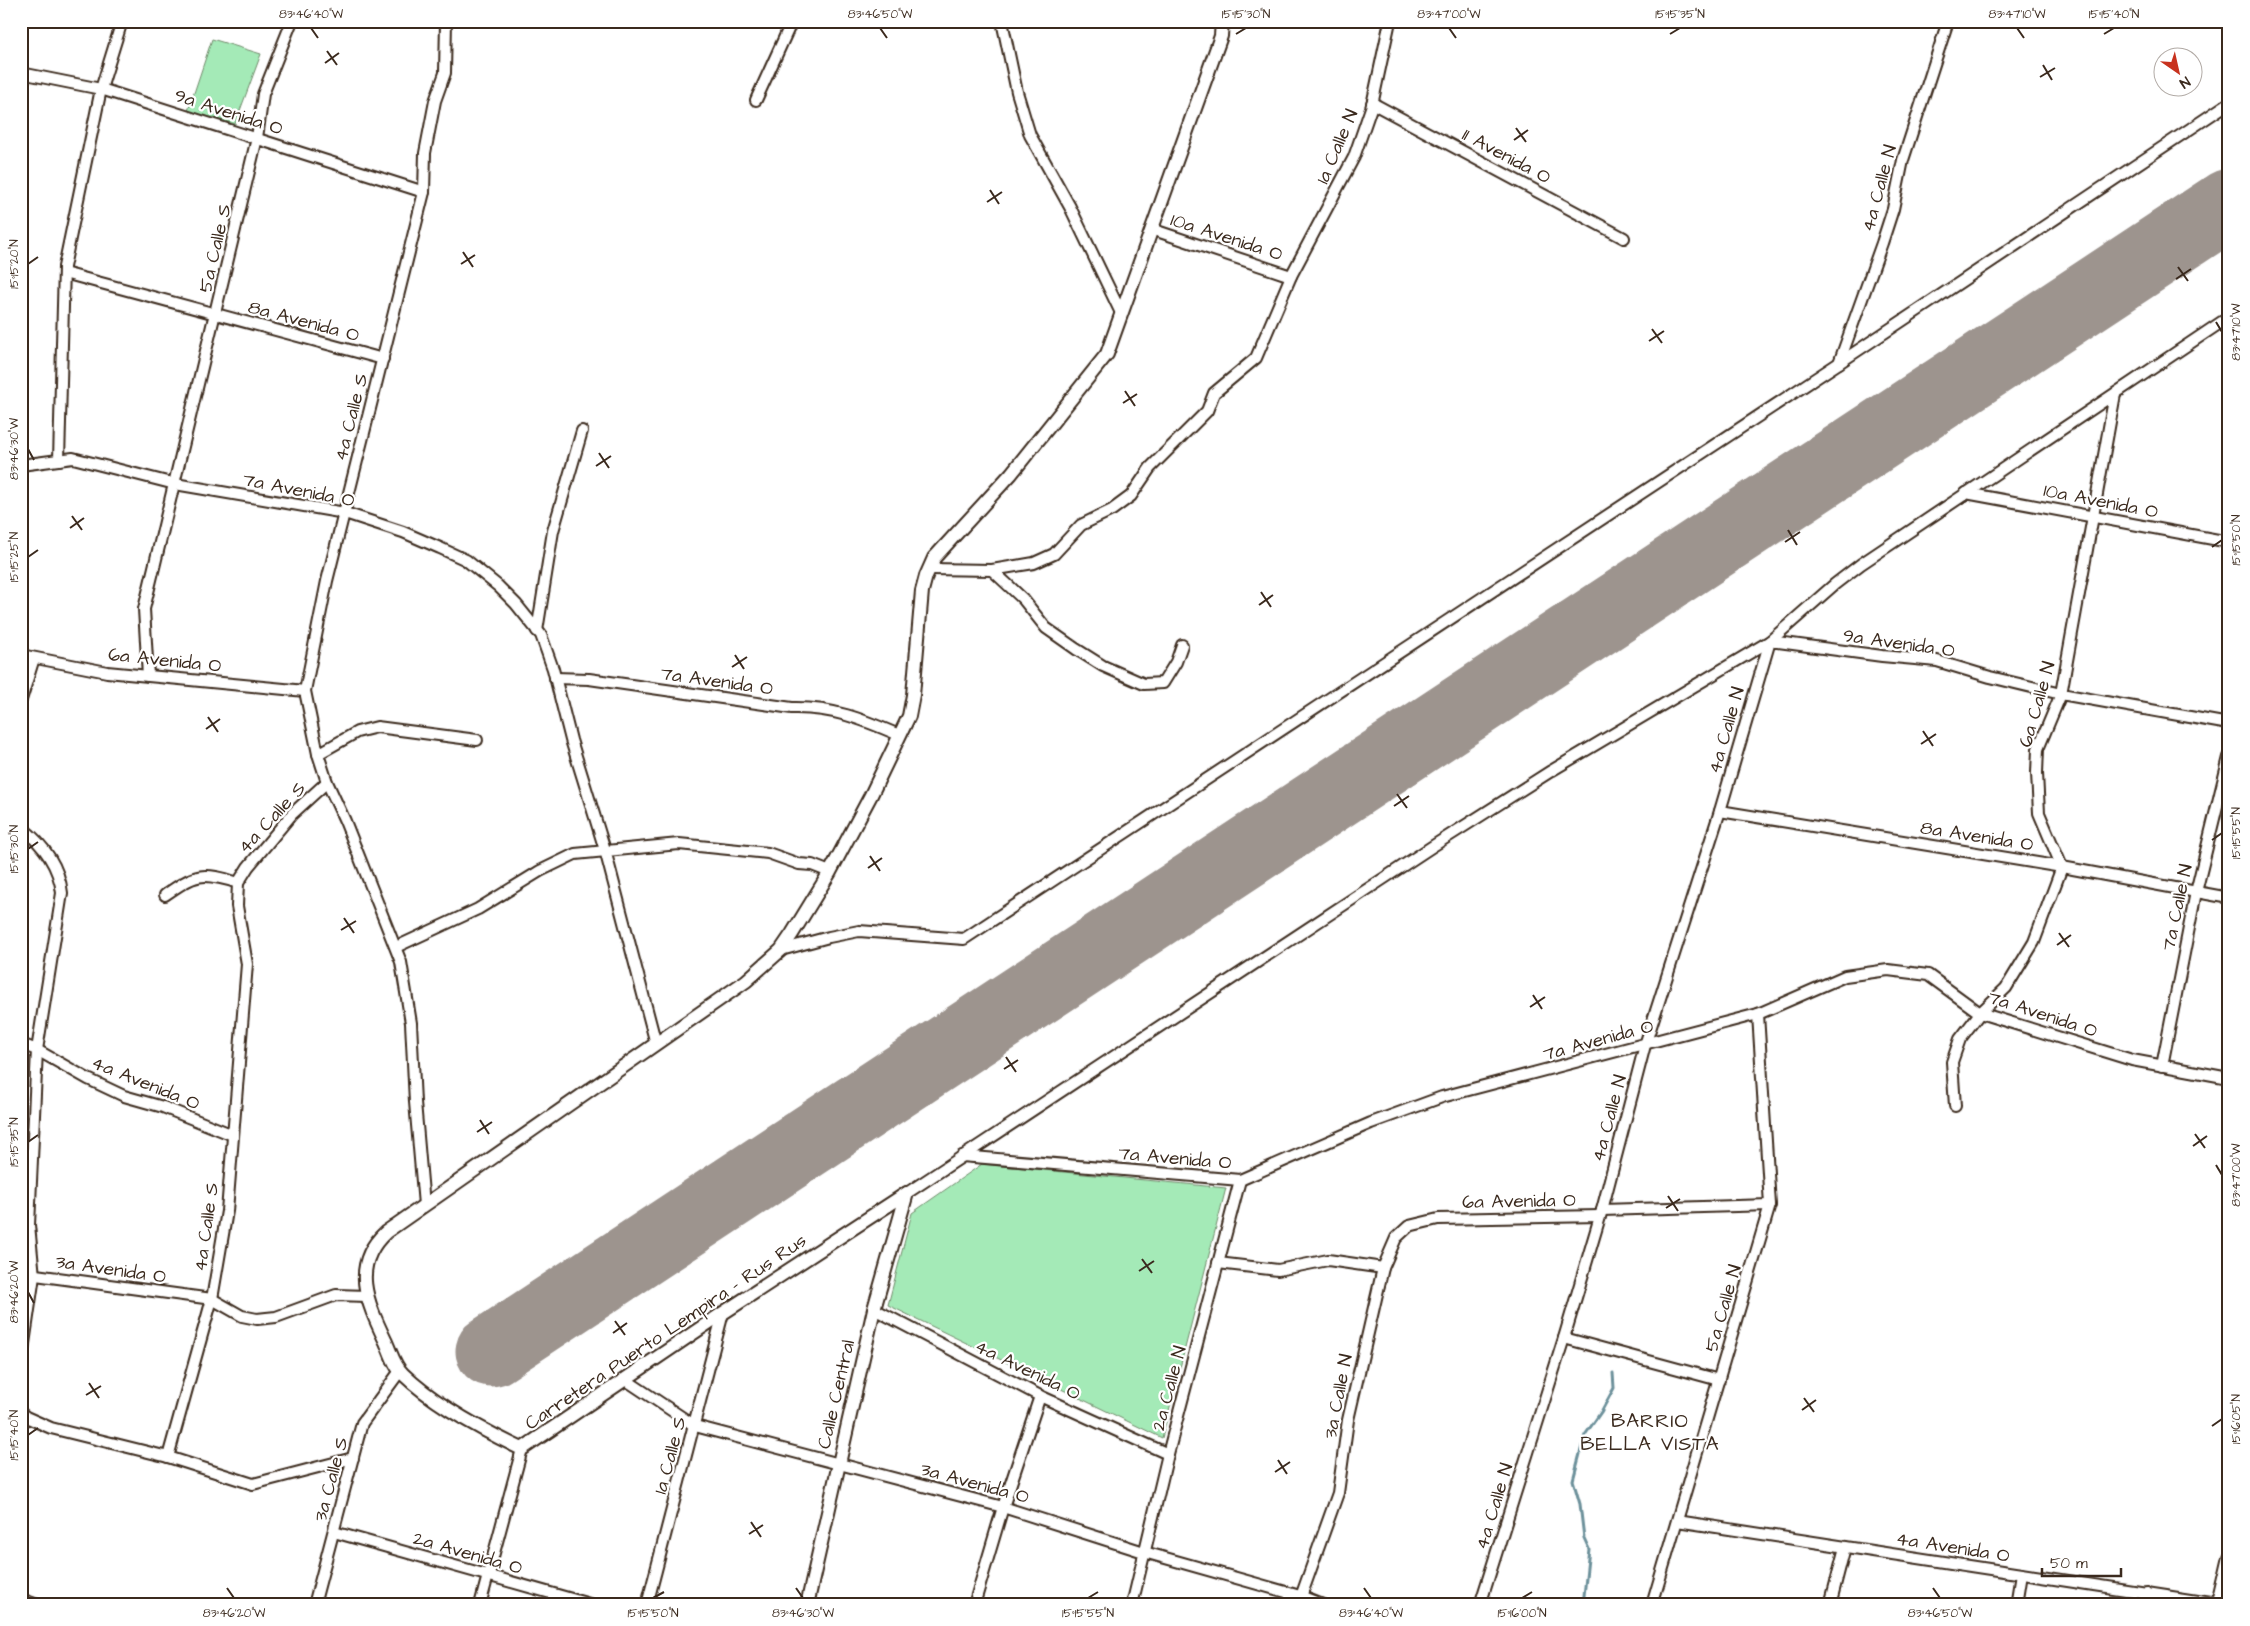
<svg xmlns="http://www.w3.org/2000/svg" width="2250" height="1626" font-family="'Architects Daughter',sans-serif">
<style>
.grass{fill:#a4eab7;stroke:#708a6a}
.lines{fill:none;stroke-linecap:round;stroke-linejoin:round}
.stream{stroke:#6d919b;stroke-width:3}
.runway{stroke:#9d948e;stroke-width:71}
.minor-casing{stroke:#3b2a1e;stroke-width:14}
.tertiary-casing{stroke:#3b2a1e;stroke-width:16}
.minor{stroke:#fff;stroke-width:10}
.tertiary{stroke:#fff;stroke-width:12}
.ticks{fill:none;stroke:#3b2a1e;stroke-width:2}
.labels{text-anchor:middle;stroke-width:4.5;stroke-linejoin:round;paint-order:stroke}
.street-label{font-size:19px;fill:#3b2a1e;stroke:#fff}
.neighbourhood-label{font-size:20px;letter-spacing:1px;fill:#3b2a1e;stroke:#fff}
.neatline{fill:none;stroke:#3b2a1e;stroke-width:2}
.ticks-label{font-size:12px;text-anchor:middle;fill:#3b2a1e}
</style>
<rect width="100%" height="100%" fill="#fff"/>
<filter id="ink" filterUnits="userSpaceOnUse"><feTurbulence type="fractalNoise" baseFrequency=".02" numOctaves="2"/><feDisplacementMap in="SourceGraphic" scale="10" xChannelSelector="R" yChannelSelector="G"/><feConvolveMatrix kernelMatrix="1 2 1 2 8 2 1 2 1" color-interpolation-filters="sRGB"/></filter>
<g filter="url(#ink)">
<!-- grass -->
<g class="grass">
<path d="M212,39L261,54L235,124L188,111Z"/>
<path d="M982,1164L1226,1188L1162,1438L888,1305L912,1213Z"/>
</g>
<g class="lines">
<!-- stream -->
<path class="stream" d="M1583,1605L1589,1549L1584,1538L1580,1504L1573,1480L1585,1435L1601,1412L1614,1388L1613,1373"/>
<!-- runway -->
<path class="runway" d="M491,1351L2229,204"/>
<defs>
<g id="minor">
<path d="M1002,21L1017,92L1030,135L1070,207L1121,313"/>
<path d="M21,73L101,89L424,192"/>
<path d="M756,100L792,21"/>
<path d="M1372,103L1624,238"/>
<path d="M1151,229L1291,276"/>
<path d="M64,273L383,359"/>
<path d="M1839,363L1882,243L1893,209L1903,160L1948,21"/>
<path d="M59,460L64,267L101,89L122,21"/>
<path d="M21,465L73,458L175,484L345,513L403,532L440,548L466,560L498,586L516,604L541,635L553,669L571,740L605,850L656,1044"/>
<path d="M1966,493L2229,542"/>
<path d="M930,569L992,570L1023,599L1046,628L1076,649L1103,666L1144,684L1163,683L1176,662L1182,645"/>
<path d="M992,570L1034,563L1054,554L1081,525L1112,510L1131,496L1150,468L1207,411L1214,393L1256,358L1291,276L1354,157L1372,105L1390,21"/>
<path d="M537,631L553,531L582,431"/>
<path d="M21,655L107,672L305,691"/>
<path d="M148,676L144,609L257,138L263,94L292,21"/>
<path d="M555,678L589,679L792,708C832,707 862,719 899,735"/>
<path d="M21,700L34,658"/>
<path d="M318,754L357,732L377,727L477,740"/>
<path d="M1720,811L2062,867L2229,898"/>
<path d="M21,827C43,844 59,865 62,893L37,1050L29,1225L34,1276L21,1364"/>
<path d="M165,895C195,874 202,871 238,883"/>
<path d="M396,947L478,909L540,871L575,854L679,844L768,853L799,864L812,865L830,872"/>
<path d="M781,950L829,937L859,931L964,939L1839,363L2229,103"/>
<path d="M21,1044L37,1050L88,1079L124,1096L163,1107L233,1135"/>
<path d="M2162,1066L2196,892L2229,757"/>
<path d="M1955,1106L1952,1062L1960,1039L1980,1013L2006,988L2034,942L2062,867L2039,813L2037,773L2038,749L2061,694L2115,394"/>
<path d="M962,1156L1240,1180L1371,1123L1442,1097L1758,1014L1845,976L1888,970L1928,975L1980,1013L2132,1060L2229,1078"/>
<path d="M907,1193L1433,846L1551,771L1770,641L1835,584L1861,564L2229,317"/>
<path d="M424,1205L415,1102L411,1023L401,962L345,821L327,782L318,754L305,691L327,581L424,192L425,153L435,101L445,73L446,21"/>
<path d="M1602,1210L1770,1205"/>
<path d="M1218,1263L1278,1270L1328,1260L1383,1268"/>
<path d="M21,1273L212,1299L242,1316L257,1319L276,1317L336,1295L367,1296"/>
<path d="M874,1309L1040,1396L1168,1454"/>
<path d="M1564,1338L1719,1380"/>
<path d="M626,1380L695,1426L1003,1507L1144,1552L1300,1596L1323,1605"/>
<path d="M21,1413L26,1417L51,1428L168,1457L253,1484L353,1458"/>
<path d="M168,1457L212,1299L227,1211L247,964L237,906L238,883L248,867L292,814L327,782"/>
<path d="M1677,1521L2224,1605"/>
<path d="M334,1532L593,1605"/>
<path d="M21,1599L38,1605"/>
<path d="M2218,1604L2229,1557"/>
<path d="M314,1605L362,1423L400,1371"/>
<path d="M480,1605L522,1449"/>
<path d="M647,1605L723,1313"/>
<path d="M974,1605L1003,1507L1040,1396"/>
<path d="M1132,1605L1168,1454L1240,1180"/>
<path d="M1298,1605L1338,1493L1348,1420L1383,1268L1396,1238L1409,1226L1438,1219L1600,1216"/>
<path d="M1480,1605L1564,1338L1602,1210L1645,1045L1720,811L1770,641L1882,656L1937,661L1990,677L2061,694L2229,724"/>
<path d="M1652,1605L1770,1205L1758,1014"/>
<path d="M1830,1605L1845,1547"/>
<path d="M2016,1605L2021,1574"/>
<path d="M2144,1605L2146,1592"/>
</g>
<g id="tertiary">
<path d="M907,1193L723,1313L522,1449C482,1430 435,1405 403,1374C394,1366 390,1350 385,1340C367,1302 350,1265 386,1232L746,981L781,950L792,934L830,872L871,795L909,716L913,695L922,591L926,576L934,558L1011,474L1107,354L1221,36L1222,21"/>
<path d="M807,1605L874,1309L907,1193"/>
</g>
</defs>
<!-- minor casing -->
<use href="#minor" class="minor-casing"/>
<!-- tertiary casing -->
<use href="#tertiary" class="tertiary-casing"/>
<!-- minor -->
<use href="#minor" class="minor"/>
<!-- tertiary -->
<use href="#tertiary" class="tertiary"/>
</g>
</g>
<!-- ticks -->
<path class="ticks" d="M311,28L318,38M880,28L887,38M1449,28L1456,38M2017,28L2024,38M1236,34L1246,28M1670,34L1680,28M2104,34L2114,28M327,51L337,65M325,63L339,53M2043,65L2052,80M2040,77L2055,68M1516,128L1526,142M1514,140L1528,130M990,190L999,204M987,202L1002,192M463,252L473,267M28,264L38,257M461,264L475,255M2178,267L2188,281M2176,279L2191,269M2216,322L2222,332M1652,329L1662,343M1649,341L1664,331M1125,391L1135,406M1123,403L1137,394M28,449L34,460M599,453L609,468M596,466L611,456M72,516L82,530M70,528L84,518M1788,530L1797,545M1785,542L1800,532M2212,547L2222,540M28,557L38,550M1261,592L1271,607M1259,605L1273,595M735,655L744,669M732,667L747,657M208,717L218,732M206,729L220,719M1923,731L1933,746M1921,744L1936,734M1397,794L1407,808M1394,806L1409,796M2212,840L2222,833M28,849L38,842M870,856L880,871M868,868L882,858M344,918L354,933M341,930L356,921M2059,933L2069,947M2057,945L2071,935M1533,995L1542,1009M1530,1007L1545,997M1006,1057L1016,1072M1004,1069L1018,1060M480,1120L489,1134M477,1132L492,1122M2195,1134L2205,1148M28,1142L38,1135M2193,1146L2207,1136M2216,1165L2222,1175M1668,1196L1678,1211M1666,1208L1680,1199M1142,1259L1152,1273M1139,1271L1154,1261M28,1292L34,1303M615,1321L625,1335M613,1333L627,1323M89,1383L99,1398M86,1395L101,1386M1804,1398L1814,1412M1802,1410L1816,1400M2212,1426L2222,1419M28,1435L38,1428M1278,1460L1287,1474M1275,1472L1290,1462M751,1522L761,1537M749,1534L763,1525M227,1588L234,1598M796,1588L803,1598M1364,1588L1371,1598M1933,1588L1940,1598M653,1598L664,1592M1088,1598L1098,1592M1522,1598L1532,1592"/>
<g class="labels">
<!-- street labels -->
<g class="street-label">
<text transform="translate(229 111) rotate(18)" y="7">9a Avenida O</text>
<text transform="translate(1336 146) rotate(-67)" y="7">1a Calle N</text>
<text transform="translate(1507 155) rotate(28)" y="7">11 Avenida O</text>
<text transform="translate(1878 188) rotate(-75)" y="7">4a Calle N</text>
<text transform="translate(1227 236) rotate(18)" y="7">10a Avenida O</text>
<text transform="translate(214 248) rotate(-77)" y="7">5a Calle S</text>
<text transform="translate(304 320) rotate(15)" y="7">8a Avenida O</text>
<text transform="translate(350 417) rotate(-76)" y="7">4a Calle S</text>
<text transform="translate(299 489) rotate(11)" y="7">7a Avenida O</text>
<text transform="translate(2101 500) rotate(11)" y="7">10a Avenida O</text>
<text transform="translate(1899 642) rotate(8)" y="7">9a Avenida O</text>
<text transform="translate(165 659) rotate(6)" y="7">6a Avenida O</text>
<text transform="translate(717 680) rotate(8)" y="7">7a Avenida O</text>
<text transform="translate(2036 704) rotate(-74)" y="7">6a Calle N</text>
<text transform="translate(1725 730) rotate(-74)" y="7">4a Calle N</text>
<text transform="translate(271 817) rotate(-47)" y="7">4a Calle S</text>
<text transform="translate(1977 835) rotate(9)" y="7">8a Avenida O</text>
<text transform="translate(2176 907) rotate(-78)" y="7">7a Calle N</text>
<text transform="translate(2043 1013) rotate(18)" y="7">7a Avenida O</text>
<text transform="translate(1598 1039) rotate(-15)" y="7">7a Avenida O</text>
<text transform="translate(146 1082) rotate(22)" y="7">4a Avenida O</text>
<text transform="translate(1608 1118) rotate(-75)" y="7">4a Calle N</text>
<text transform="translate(1175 1157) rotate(5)" y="7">7a Avenida O</text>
<text transform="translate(1519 1200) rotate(-1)" y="7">6a Avenida O</text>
<text transform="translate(205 1227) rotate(-82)" y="7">4a Calle S</text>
<text transform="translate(111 1268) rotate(8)" y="7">3a Avenida O</text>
<text transform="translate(1722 1308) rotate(-74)" y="7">5a Calle N</text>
<text transform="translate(665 1331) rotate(-34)" y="7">Carretera Puerto Lempira - Rus Rus</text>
<text transform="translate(1028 1369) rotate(26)" y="7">4a Avenida O</text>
<text transform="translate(1168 1388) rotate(-75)" y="7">2a Calle N</text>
<text transform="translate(835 1394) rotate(-77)" y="7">Calle Central</text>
<text transform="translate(1337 1396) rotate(-79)" y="7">3a Calle N</text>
<text transform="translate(669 1455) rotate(-75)" y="7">1a Calle S</text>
<text transform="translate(330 1479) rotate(-75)" y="7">3a Calle S</text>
<text transform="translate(975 1482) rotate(15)" y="7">3a Avenida O</text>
<text transform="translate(1493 1506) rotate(-73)" y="7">4a Calle N</text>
<text transform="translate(1953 1546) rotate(9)" y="7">4a Avenida O</text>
<text transform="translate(468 1552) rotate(16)" y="7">2a Avenida O</text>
</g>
<!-- neighbourhood labels -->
<g class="neighbourhood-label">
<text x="1650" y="1427">BARRIO<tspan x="1650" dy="23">BELLA VISTA</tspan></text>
</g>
</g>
<!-- margin -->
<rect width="2250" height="1626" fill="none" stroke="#fff" stroke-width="55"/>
<!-- north arrow -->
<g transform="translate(2178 72) rotate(146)"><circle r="24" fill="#ffffff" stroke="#b1aaa5"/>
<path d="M0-4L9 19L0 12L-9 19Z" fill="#c8321e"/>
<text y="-8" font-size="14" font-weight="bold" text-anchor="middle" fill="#3b2a1e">N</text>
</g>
<!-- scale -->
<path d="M2042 1568v8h79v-8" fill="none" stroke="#3b2a1e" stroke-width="2.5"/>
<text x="2050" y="1568" font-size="15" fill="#3b2a1e" stroke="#ffffff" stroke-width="4" paint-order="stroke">50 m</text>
<rect x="28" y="28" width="2194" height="1570" class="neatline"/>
<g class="ticks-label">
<text x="311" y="18">83°46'40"W</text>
<text x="880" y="18">83°46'50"W</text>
<text x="1246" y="18">15°15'30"N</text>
<text x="1449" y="18">83°47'00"W</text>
<text x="1680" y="18">15°15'35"N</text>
<text x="2017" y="18">83°47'10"W</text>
<text x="2114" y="18">15°15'40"N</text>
<text transform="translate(14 264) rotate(-90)" y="4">15°15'20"N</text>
<text transform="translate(2236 332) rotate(-90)" y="4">83°47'10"W</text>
<text transform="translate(14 449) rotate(-90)" y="4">83°46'30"W</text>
<text transform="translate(2236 540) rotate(-90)" y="4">15°15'50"N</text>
<text transform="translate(14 557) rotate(-90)" y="4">15°15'25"N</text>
<text transform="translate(2236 833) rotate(-90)" y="4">15°15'55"N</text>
<text transform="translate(14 849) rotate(-90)" y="4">15°15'30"N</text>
<text transform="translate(14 1142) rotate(-90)" y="4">15°15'35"N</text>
<text transform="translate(2236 1175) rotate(-90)" y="4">83°47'00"W</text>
<text transform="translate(14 1292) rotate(-90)" y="4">83°46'20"W</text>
<text transform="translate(2236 1419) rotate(-90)" y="4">15°16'05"N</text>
<text transform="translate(14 1435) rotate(-90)" y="4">15°15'40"N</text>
<text x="234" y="1617">83°46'20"W</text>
<text x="653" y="1617">15°15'50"N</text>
<text x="803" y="1617">83°46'30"W</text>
<text x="1088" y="1617">15°15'55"N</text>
<text x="1371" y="1617">83°46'40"W</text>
<text x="1522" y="1617">15°16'00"N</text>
<text x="1940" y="1617">83°46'50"W</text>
</g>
</svg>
